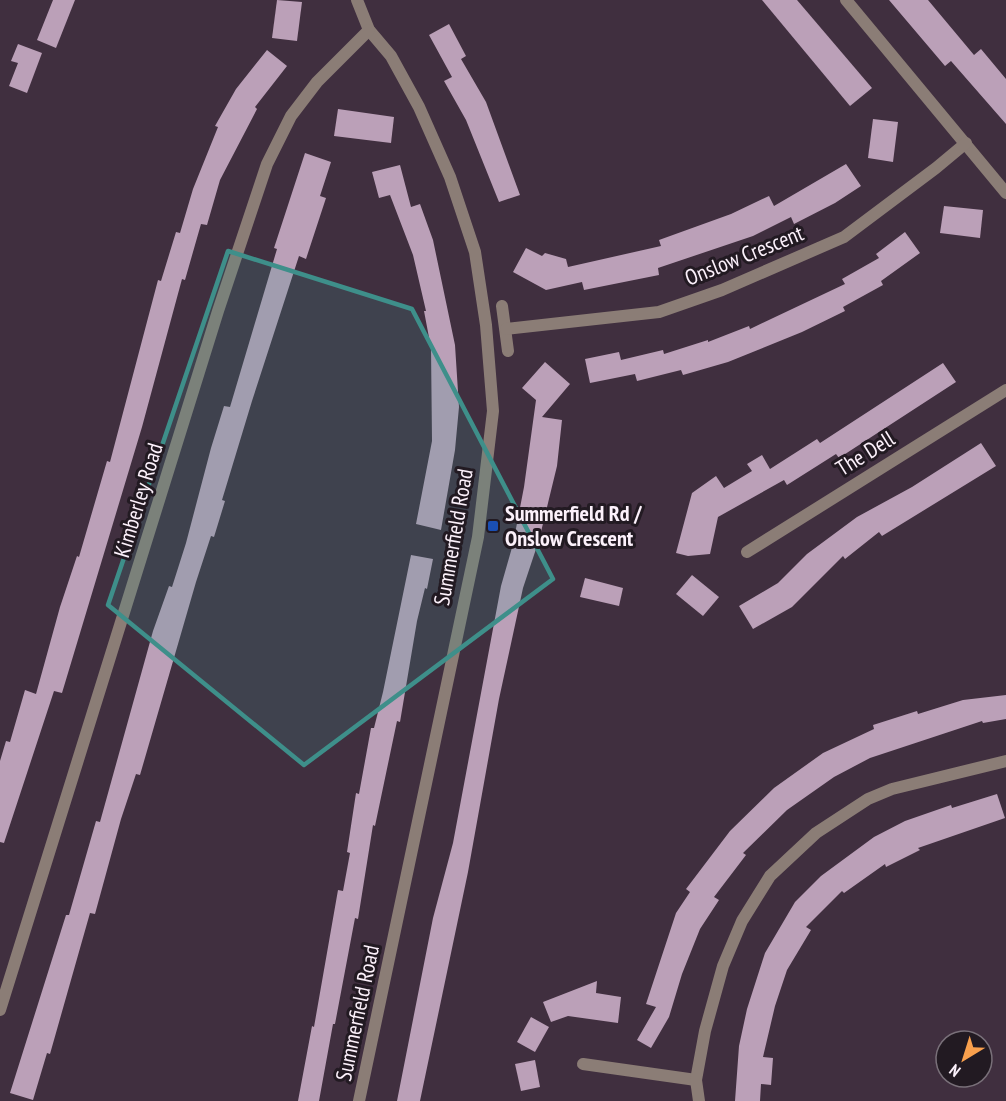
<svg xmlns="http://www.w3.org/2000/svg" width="1006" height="1101" font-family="'PT Sans Narrow',sans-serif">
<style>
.building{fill:#bba0b8}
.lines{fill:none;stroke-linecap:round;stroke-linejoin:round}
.minor{stroke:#8b7d76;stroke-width:12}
.marked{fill:#3e8f8a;fill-opacity:0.2;stroke:#3e8f8a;stroke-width:4.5;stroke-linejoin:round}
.transit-dot{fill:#1a4fb4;stroke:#221a22;stroke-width:2}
.labels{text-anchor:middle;stroke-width:6;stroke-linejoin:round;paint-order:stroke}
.street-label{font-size:22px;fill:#fcf1fb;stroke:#221a22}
.poi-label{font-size:22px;font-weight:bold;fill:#fcf1fb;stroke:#221a22;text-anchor:start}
</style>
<rect width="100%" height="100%" fill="#402f3f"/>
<!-- building -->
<g class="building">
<path d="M53,0H75L56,48L37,40Z"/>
<path d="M277,0L302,2L297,41L272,38Z"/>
<path d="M762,0H797L872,88L850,106Z"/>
<path d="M889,0H928L974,55L981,49L1006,79V124L951,61L945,66Z"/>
<path d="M449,24L466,56L461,59L486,102L520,195L499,202L466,120L444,81L452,77L429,35Z"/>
<path d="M18,44L42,53L27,93L9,86L18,63L11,61Z"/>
<path d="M267,50L287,66L255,107L257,109L220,180L207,225L201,224L185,280L182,279L142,427L62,693L54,691L4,843L0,842V761L6,741L10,742L25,690L36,694L60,607L77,556L79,557L107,461L110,462L158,280L161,281L176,232L180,233L193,189L218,127L215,126L236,89Z"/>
<path d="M338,109L394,117L391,143L334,136Z"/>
<path d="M873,119L898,122L893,162L868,158Z"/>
<path d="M305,153L331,162L320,196L326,198L306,259L299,256L252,401L222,500L225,501L214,537L211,536L196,582L140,775L136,774L121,819L95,914L90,913L50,1054L47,1053L33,1100L10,1093L66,915H69L96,821L100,822L153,631L169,586L172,587L186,543L211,448L224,406L230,407L277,249L274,248Z"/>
<path d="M846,164L861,186L835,203L794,224L791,217L753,236L658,268L659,275L584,290L582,282L546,290L513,272L526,248L542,256L545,253L566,259L568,267L661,246L659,240L731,214L769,196L774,206Z"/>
<path d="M400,165L411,207L420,204L433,240L455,345L459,407L455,450L441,530L416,524L432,441L431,348L424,311H426L413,255L390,195L379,198L372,172Z"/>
<path d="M944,206L983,210L980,238L940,233Z"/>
<path d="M905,232L920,253L881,281L883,285L843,307L845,311L802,332L728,362L683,375L681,370L637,381L635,374L590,383L585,359L619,352L621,360L663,350L664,354L708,340V342L749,326L750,329L845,284L842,279L879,258L876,254Z"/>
<path d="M545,362L570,384L542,417L562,420L557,466L539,540L523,588L499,699L468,872L420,1101H397L433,918L453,843L501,586L513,544L524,487L536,400L522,388Z"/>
<path d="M943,363L956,382L839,458L836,454L787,485L784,480L718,517L710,554L688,556L676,553L692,493L716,476L724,488L752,471L747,464L762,455L770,469L817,439L820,443Z"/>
<path d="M981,443L996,466L882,536L879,532L845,559L843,556L792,607L753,629L739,606L778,583L807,554L857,517L912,487Z"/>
<path d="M411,555L433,559L427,589L425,588L417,621L400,722L397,721L375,826L373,825L358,919L355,918L335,1024H333L319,1101H298L312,1026L314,1027L338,890L343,891L350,853L347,852L356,793L359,794L371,728H374L383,692Z"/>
<path d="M692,575L719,597L703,616L676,594Z"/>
<path d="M585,578L623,588L619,606L580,597Z"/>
<path d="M1006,695V719L983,723L982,721L870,758L834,777L787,810L743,853L746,855L714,897L719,900L700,929L682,974L669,1017L651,1048L637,1040L656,1007L646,1004L676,913L690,892L686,889L730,831L774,788L823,753L874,729L873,725L917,711L918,714L963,700Z"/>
<path d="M997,794L1005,818L918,848L920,850L886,867L885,864L844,893L842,891L806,927L811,930L787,970L775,1006L763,1057L773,1058L771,1085L761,1084L760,1101H735L739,1046L747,1009L765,953L795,902L821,876L874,837L905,821L951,805L952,808Z"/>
<path d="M597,981L596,993L621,997L618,1023L568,1016L551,1022L543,1002Z"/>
<path d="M531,1017L549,1027L535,1052L517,1042Z"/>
<path d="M535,1060L540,1087L521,1091L515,1064Z"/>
</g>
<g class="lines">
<!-- minor -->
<g class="minor">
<path d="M357,0L369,30L391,56L419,107L450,177L475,252L486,325L493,411L478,537L359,1101"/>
<path d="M846,0L1006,193"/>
<path d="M502,306L508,351"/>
<path d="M506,329L659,312L722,290L844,237L936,168L966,143"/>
<path d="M747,552L1006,390"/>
<path d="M0,1010L218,311L267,164L291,116L317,82L369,30"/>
<path d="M583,1064L696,1080"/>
<path d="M699,1101L696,1080L705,1031L723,966L742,921L770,876L816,833L868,799L892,789L1006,761"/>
</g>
</g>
<!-- marked area -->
<path class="marked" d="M228,251L412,309L553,579L304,765L108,605Z"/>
<!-- markers -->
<rect class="transit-dot" x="487" y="520" width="12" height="12" rx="3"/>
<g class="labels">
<!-- street labels -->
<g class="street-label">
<text transform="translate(744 255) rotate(-22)" y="8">Onslow Crescent</text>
<text transform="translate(865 453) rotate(-32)" y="8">The Dell</text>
<text transform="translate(138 500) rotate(-73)" y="8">Kimberley Road</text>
<text transform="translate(453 537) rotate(-80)" y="8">Summerfield Road</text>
<text transform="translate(357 1013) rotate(-78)" y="8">Summerfield Road</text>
</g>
<!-- poi labels -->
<g class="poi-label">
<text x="505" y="521">Summerfield Rd /<tspan x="505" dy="25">Onslow Crescent</tspan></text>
</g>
</g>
<!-- north arrow -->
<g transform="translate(964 1059) rotate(218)"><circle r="28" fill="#221a22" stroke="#797079" stroke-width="1.5"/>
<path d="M0-4.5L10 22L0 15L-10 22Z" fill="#f9a04d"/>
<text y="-9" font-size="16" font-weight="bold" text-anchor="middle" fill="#fcf1fb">N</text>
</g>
</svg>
